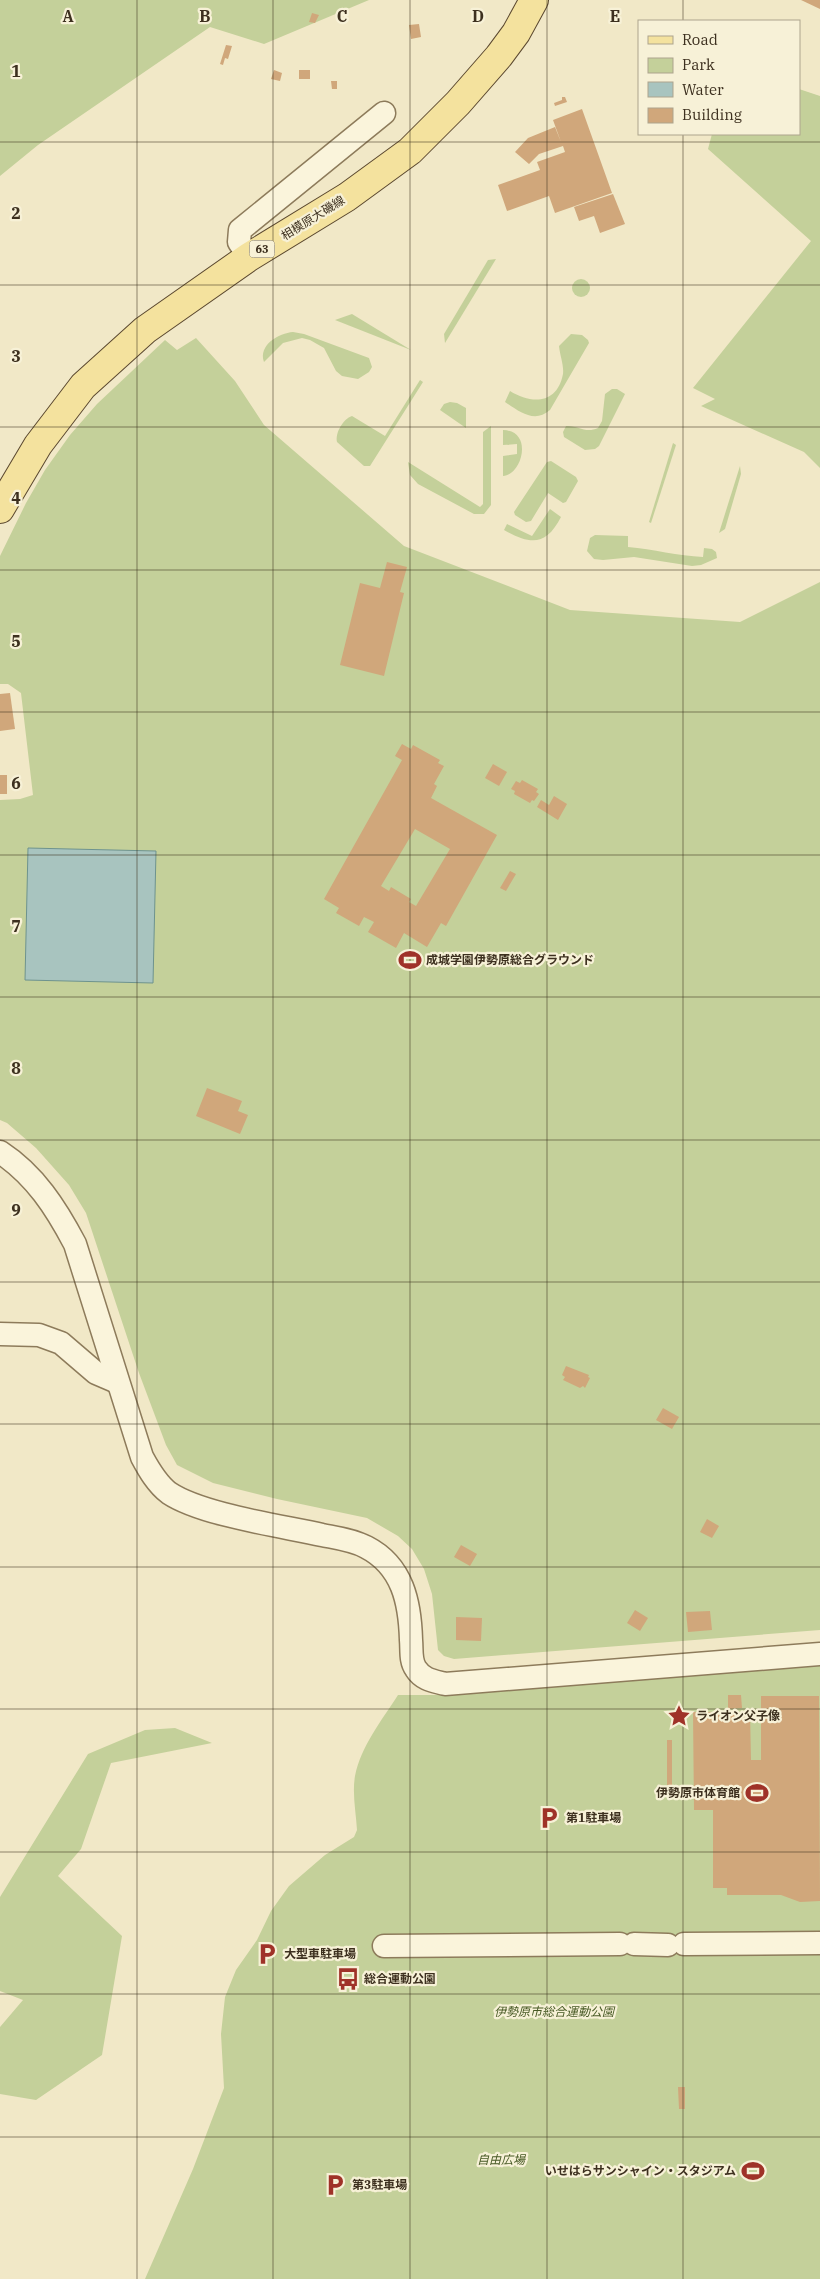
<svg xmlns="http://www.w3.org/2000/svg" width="820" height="2279" font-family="'IBM Plex Serif','Noto Sans JP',serif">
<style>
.green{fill:#c4d09a}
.water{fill:#a8c4bf;stroke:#6e938e}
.building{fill:#d0a77b;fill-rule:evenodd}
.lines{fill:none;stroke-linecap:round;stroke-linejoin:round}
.minor-casing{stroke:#8d7b5b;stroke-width:25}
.major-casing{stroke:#5b482f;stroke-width:30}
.minor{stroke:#faf4db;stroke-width:22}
.major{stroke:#f4e29e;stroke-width:28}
.grid{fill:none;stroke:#3d301f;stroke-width:1;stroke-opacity:0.55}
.labels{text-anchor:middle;stroke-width:4.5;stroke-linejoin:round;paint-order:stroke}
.shield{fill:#f7f1d7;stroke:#756a56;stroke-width:1}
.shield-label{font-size:11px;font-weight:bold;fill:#3d301f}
.street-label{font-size:12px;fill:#3d301f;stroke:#f7f1d7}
.poi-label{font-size:12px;font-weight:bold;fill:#3d301f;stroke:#f7f1d7;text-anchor:start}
.park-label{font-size:12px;font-style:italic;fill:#485a25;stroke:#f7f1d7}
.grid-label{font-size:16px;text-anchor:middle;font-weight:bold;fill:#3d301f;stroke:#f7f1d7;stroke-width:4.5;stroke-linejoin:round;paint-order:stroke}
</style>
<rect width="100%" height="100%" fill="#f1e8c7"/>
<!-- green -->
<g class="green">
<path d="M0,0H369L264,44L210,27L38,145L0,176Z"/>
<path d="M799,89L820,96V468L804,452L701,406L715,399L693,388L811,241L708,149L712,134H799Z"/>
<path d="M496,259L445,343L444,334L488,260Z"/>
<circle cx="581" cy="288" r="9"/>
<path d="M352,314L411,350L335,320Z"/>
<path d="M293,332L304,334L369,358L372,367L369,372L358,379L342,376L336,371L324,348L310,340L302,338L283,343L264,362C258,345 279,333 293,332Z"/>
<path d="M571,334L582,335L588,340L589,343L550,410C534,424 519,411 505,402L510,391C531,404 557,405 563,374C564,365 560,356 559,346Z"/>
<path d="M196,338L235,381L264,425L404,546L570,610L740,622L820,582V1630L454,1659L444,1656L438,1650L432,1594L424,1569L412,1549L398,1536L367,1518L277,1499L213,1483L177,1465L166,1445L139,1373L86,1213L69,1185L36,1148L7,1123L0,1120V800L20,799L33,795L21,693L8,684H0V556L26,503L45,470L70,435L97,404L165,340L177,350Z"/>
<path d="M420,380L423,382L370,466H364L337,442C335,433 343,419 352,416L385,436Z"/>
<path d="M612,389H617L625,394L599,446L595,449L585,450L564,437L563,432L566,426C578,425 585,434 598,428L602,421L605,394Z"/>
<path d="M450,402L457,403L466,408V428L440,410L444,404Z"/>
<path d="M491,426V505L484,514H474L418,484L410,475L408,462L480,507L483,504V432Z"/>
<path d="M503,430C534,431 522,475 503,476V456L517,454V444L503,445Z"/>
<path d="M673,443L676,445L651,523L649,522Z"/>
<path d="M551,461L576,477L578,481L566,502L563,503L548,493L531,521L526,522L515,515L514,512L547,462Z"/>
<path d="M740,466L741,474L725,529L719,533Z"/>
<path d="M550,509L561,517C546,546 531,545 504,530L507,524L532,536Z"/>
<path d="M595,535L628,536V547C653,549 678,556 703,557L704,548L712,549L716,552L717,558L701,565L692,566L634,557L603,560L594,559L587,551L590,538Z"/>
<path d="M820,1665V2279H145L193,2169L224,2088L221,2034L225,1997L236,1970L257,1940L271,1911L289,1886L325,1855L354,1837L357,1830C356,1813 352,1793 355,1776C361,1746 382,1720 398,1695H436Z"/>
<path d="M175,1728L212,1743L111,1763L81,1849L58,1876L122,1936L102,2055L36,2100L0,2094V2027L23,2000L0,1991V1897L88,1754L145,1730Z"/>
</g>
<!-- water -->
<path class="water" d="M28,848L156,851L153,983L25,980Z"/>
<!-- building -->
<g class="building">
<path d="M801,0H820V9Z"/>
<path d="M312,13L319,15L315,23L309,22Z"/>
<path d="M419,24L421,37L411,39L409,25Z"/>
<path d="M226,45L232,46L228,59L225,58L223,65L220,64Z"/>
<path d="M274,70L282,73L280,81L271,79Z"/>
<rect x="299" y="70" width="11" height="9"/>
<path d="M331,81H337V89H332Z"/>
<path d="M562,97H565L567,102L555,106L554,103L562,100Z"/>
<path d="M582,109L612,193L555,213L549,196L507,211L498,185L540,170L537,162L565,152L563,146L539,154L529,164L515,152L528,138L555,127L561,142L553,120Z"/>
<path d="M613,194L625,224L600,233L594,216L579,221L574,207Z"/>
<path d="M387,562L407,567L400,592L404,593L384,676L340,665L360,583L380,588Z"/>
<path d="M10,693L15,729L0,731V694Z"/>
<path d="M402,744L411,749L413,745L440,760L438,763L444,766L434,784L437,786L431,798L497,835L446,926L441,923L427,947L404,933L396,948L368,932L374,922L364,917L359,926L336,913L339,908L324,899L402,760L395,756ZM415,829L450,849L416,906L409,902L411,899L391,887L389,891L381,886Z"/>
<path d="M493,764L507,772L499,786L485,778Z"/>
<rect x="0" y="775" width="7" height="19"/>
<path d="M522,780L538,789L536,792L539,794L534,801L532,800L530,803L514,794L515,791L511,789L516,781L520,783Z"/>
<path d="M554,796L567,804L558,820L537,807L541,800L549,805Z"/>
<path d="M510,871L516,874L506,891L500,888Z"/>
<path d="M207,1088L242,1101L238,1111L248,1115L240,1134L196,1116Z"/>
<path d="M566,1366L589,1375L588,1377L590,1378L585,1388L583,1386L580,1388L563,1380L565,1377L562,1375Z"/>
<path d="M663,1408L679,1417L672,1429L656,1420Z"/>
<path d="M707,1519L719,1526L712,1538L700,1532Z"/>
<path d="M461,1545L477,1554L470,1566L454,1557Z"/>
<path d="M635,1610L648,1618L640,1631L627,1623Z"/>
<path d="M710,1611L712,1630L688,1632L686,1612Z"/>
<path d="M456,1617L482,1618L481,1641L456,1640Z"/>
<path d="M728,1695H741L742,1708L728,1709Z"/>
<path d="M761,1696H819L820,1901L800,1902L781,1895H727V1888H713V1810H694L693,1712H750L751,1760H761Z"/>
<rect x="667" y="1740" width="5" height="58"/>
<path d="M678,2087H685V2109H679Z"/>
</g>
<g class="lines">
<defs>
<g id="minor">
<path d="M249,257L239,242L240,230L384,113"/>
<path d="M0,1152C35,1175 56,1208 75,1244L142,1457C149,1470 157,1484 169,1493C202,1515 282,1526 322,1535C337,1538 353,1540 366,1547C403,1566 410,1603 411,1640C412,1650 410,1661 416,1669C423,1680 434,1681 445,1684L820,1654"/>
<path d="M0,1334L39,1335L61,1343L96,1373L117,1382"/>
<path d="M634,1944L668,1945"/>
<path d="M684,1944L820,1943"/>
<path d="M384,1946L620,1944"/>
</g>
<path id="major" d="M0,509L38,445L83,386L145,330L249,257L347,197L410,151L458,103L499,56L516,33L534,0"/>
</defs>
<!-- minor casing -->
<use href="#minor" class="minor-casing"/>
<!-- major casing -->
<use href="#major" class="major-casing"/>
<!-- minor -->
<use href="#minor" class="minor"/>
<!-- major -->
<use href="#major" class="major"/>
</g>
<!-- grid -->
<path class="grid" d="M137,0V2279M273,0V2279M410,0V2279M547,0V2279M683,0V21M683,134V2279M0,142H820M0,285H820M0,427H820M0,570H820M0,712H820M0,855H820M0,997H820M0,1140H820M0,1282H820M0,1424H820M0,1567H820M0,1709H820M0,1852H820M0,1994H820M0,2137H820"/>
<!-- icons -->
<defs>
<symbol id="stadium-bare" viewBox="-9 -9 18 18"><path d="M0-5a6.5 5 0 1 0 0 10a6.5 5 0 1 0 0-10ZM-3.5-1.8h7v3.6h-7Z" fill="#9f3228" stroke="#f7f1d7" stroke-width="2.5" paint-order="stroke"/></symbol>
<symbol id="sight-bare" viewBox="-9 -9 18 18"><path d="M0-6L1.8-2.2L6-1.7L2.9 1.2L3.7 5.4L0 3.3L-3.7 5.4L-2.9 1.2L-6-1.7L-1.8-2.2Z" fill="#9f3228" stroke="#f7f1d7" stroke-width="2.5" paint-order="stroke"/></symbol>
<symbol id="parking-bare" viewBox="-9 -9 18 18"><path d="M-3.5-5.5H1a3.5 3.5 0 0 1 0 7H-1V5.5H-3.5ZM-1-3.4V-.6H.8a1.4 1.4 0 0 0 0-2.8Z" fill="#9f3228" stroke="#f7f1d7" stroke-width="2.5" paint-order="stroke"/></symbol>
<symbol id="bus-bare" viewBox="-9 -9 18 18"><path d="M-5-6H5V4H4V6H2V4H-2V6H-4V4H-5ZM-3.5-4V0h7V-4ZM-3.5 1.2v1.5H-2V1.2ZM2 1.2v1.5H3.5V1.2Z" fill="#9f3228" stroke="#f7f1d7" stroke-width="2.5" paint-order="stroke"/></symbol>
</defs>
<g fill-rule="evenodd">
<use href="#stadium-bare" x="394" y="944" width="32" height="32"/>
<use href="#sight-bare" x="663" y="1700" width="32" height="32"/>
<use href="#stadium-bare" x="741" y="1777" width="32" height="32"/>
<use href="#parking-bare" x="533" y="1802" width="32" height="32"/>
<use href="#parking-bare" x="251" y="1938" width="32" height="32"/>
<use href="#bus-bare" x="332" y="1963" width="32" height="32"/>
<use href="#stadium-bare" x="737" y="2155" width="32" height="32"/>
<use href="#parking-bare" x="319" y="2169" width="32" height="32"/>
</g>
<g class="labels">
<!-- shield labels -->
<rect class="shield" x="249.5" y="240.5" width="25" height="17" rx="4"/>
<g class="shield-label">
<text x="262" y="253">63</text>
</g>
<!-- street labels -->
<g class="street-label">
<text transform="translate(313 218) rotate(-32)" y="4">相模原大磯線</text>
</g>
<!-- poi labels -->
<g class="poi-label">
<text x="426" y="964">成城学園伊勢原総合グラウンド</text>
<text x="696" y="1720">ライオン父子像</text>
<text x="740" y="1797" text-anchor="end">伊勢原市体育館</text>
<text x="566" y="1822">第1駐車場</text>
<text x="284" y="1958">大型車駐車場</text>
<text x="364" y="1983">総合運動公園</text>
<text x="736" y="2175" text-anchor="end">いせはらサンシャイン・スタジアム</text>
<text x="352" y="2189">第3駐車場</text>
</g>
<!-- park labels -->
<g class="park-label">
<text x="554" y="2016">伊勢原市総合運動公園</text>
<text x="501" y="2164">自由広場</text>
</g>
</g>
<g class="grid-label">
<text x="68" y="22">A</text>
<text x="205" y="22">B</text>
<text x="342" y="22">C</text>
<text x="478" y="22">D</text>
<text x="615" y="22">E</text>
<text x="16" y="77">1</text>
<text x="16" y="219">2</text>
<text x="16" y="362">3</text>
<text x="16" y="504">4</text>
<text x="16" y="647">5</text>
<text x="16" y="789">6</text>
<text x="16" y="932">7</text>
<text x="16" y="1074">8</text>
<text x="16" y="1216">9</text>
</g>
<!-- legend -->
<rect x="638" y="20" width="162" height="115" fill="#f7f1d7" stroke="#ada48d"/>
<rect x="648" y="36" width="25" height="8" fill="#f4e29e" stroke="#ada48d"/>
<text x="682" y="45" font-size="15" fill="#3d301f">Road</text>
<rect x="648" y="58" width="25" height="15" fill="#c4d09a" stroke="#ada48d"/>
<text x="682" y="70" font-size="15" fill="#3d301f">Park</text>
<rect x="648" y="82" width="25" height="15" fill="#a8c4bf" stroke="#ada48d"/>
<text x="682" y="95" font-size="15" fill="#3d301f">Water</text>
<rect x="648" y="108" width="25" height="15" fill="#d0a77b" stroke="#ada48d"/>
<text x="682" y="120" font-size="15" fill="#3d301f">Building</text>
</svg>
